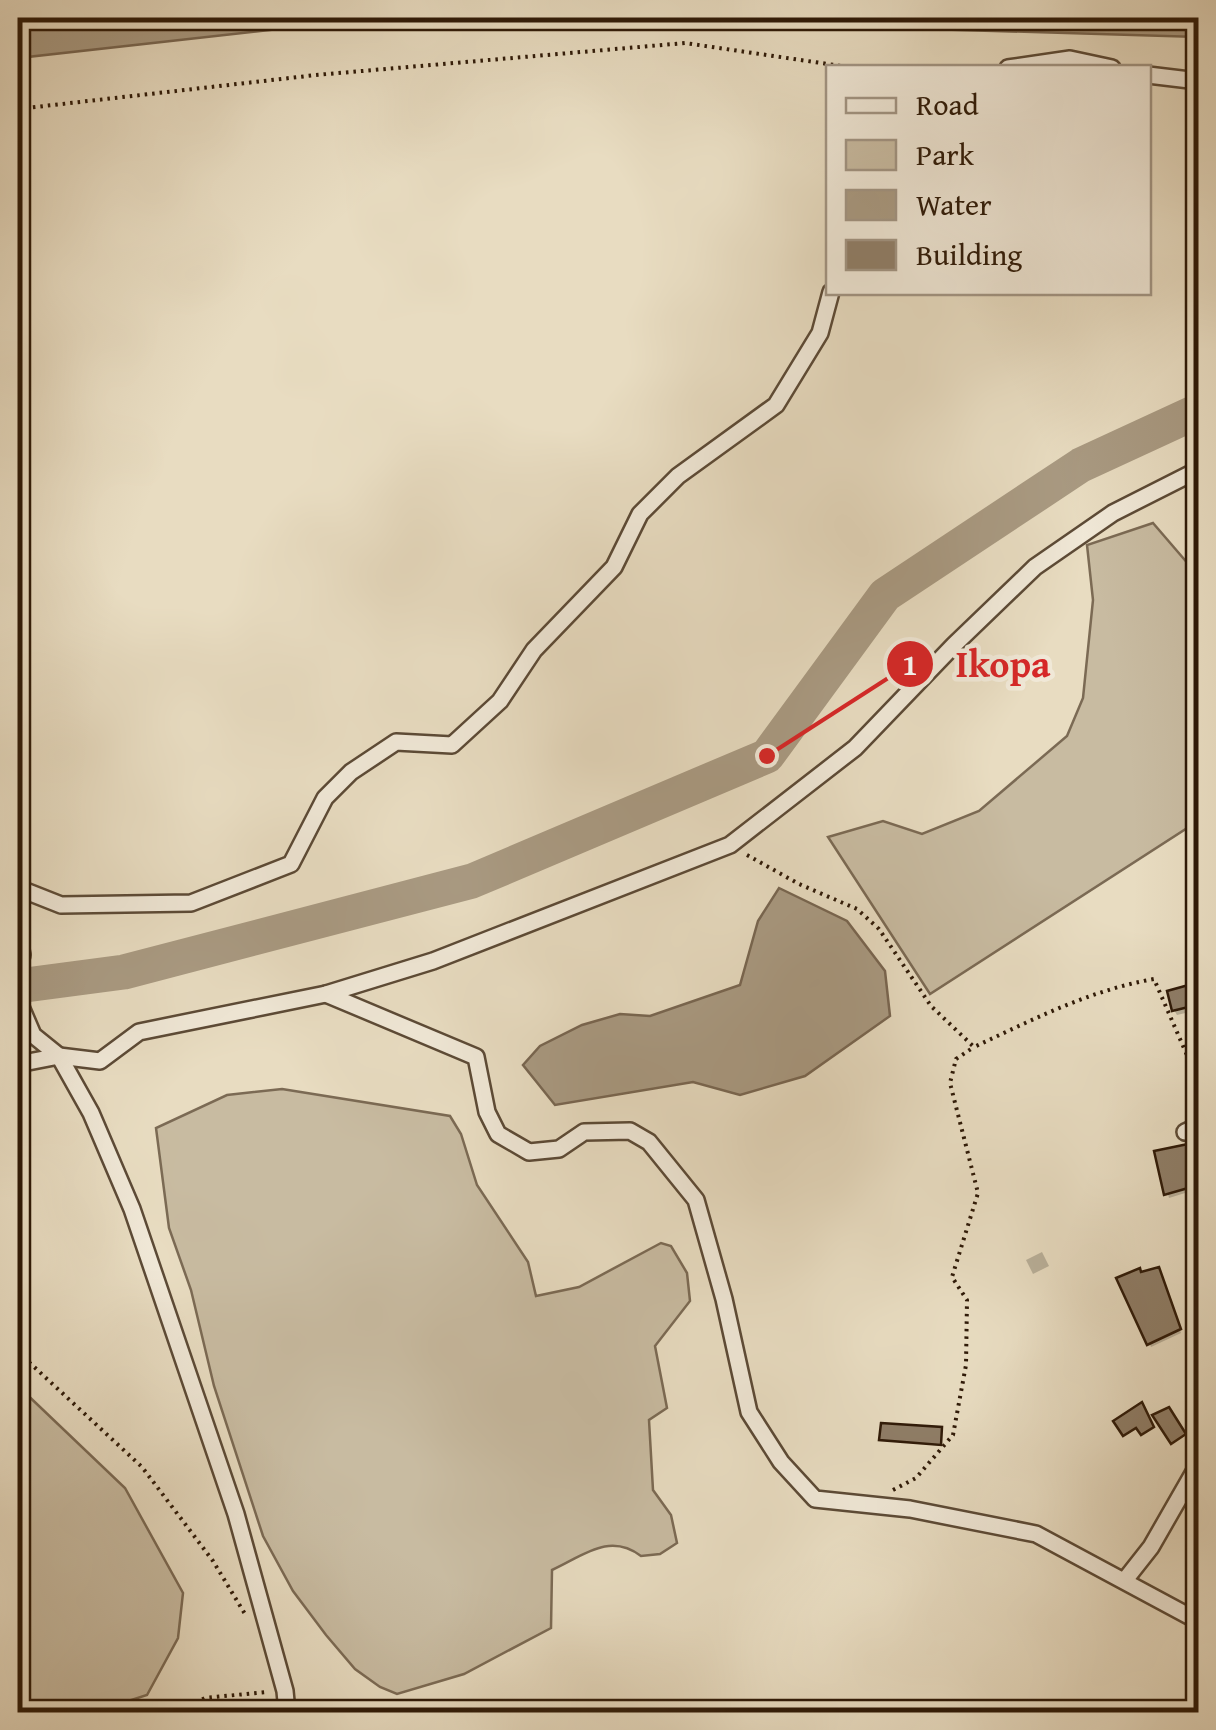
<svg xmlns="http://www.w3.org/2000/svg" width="1216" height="1730" font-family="'Gentium Book Plus',serif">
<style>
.green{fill:#c8bba1;stroke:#7b6a54;stroke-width:2.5}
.water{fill:#a99a82;stroke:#786651;stroke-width:2.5}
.shadow{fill:#0003}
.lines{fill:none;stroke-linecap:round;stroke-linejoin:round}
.river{stroke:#a99a82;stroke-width:35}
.building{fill:#8f7e68;stroke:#2e1907;stroke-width:2.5}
.minor-casing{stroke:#5c4a36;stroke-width:20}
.path{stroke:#2e1907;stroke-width:4;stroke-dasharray:2.5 5;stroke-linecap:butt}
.minor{stroke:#f0e8d7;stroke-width:15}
.leader{fill:none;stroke:#d62828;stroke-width:4}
.callout-dot{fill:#d62828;stroke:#f0e8d7;stroke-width:4}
.mark-label{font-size:30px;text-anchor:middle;font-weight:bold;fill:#fff}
.callout-label{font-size:38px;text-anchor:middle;font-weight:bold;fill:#d62828;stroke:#f0e8d7;stroke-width:9;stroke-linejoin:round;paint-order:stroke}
</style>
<rect width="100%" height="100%" fill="#e8dcc1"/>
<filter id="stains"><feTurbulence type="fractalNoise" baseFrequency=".002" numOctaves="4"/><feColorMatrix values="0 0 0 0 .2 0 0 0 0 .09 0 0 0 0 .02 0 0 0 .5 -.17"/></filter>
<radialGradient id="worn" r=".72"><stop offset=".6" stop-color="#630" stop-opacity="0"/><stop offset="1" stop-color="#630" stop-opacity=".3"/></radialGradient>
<!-- green -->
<g class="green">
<path d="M1153,523L1190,566H1198V821L930,994L828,837L883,821L922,834L979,811L1067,736L1083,698L1093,600L1087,545Z"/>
<path d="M282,1089L450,1116L461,1134L477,1185L528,1262L536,1296L579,1287L661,1243L671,1246L687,1273L690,1301L655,1346L667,1408L649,1420L653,1490L671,1515L677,1543L660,1554L641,1556C609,1532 583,1556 552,1570L551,1628L464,1674L397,1694L380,1687L355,1669L326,1635L293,1591L263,1536L214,1386L191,1290L169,1228L156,1128L227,1095Z"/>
<path d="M18,1386L125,1488L183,1593L178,1638L147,1695L94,1712H18Z"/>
</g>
<!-- water -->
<g class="water">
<path d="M18,18H377L18,58Z"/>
<path d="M556,18H1198V37Z"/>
<path d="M779,888L847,921L885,971L890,1016L805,1076L740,1095L693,1082L555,1105L523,1065L540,1046L582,1025L620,1014L650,1016L740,985L758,921Z"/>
</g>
<!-- shadow -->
<g class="shadow">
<path d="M1194,993L1198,1010L1177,1015L1174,1010Z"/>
<path d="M1198,1079V1098L1192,1089Z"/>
<path d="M1198,1143V1189L1169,1198L1157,1153Z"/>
<path d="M1042,1252L1049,1266L1033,1274L1026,1260Z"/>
<path d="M1159,1273L1181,1333L1151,1347L1120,1279Z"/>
<path d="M942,1431L940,1446L882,1439Z"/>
</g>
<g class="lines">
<!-- river -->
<path class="river" d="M18,986L124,972L472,881L767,756L885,595L1081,465L1198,411"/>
</g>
<!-- building -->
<g class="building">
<path d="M1192,984L1197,1005L1172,1011L1167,991Z"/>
<path d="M1188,1144L1195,1186L1164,1195L1154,1151Z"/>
<path d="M1159,1267L1181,1329L1147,1345L1116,1278L1140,1268L1141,1272Z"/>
<path d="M1142,1402L1154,1427L1141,1435L1136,1428L1123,1436L1113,1421Z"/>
<path d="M1169,1407L1186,1434L1171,1444L1152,1415Z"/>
<path d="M881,1423L942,1427L941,1445L879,1440Z"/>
</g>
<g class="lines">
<defs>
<g id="minor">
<path d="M1008,68L1070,59L1112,68"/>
<path d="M1148,75L1198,81"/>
<path d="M18,888L61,905L191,903L291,864L325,798L351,772L396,742L452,745L500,701L534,650L614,567L640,514L678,476L776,405L820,333L831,292"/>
<path d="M18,935L22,955L18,968"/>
<path d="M326,994L476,1057L487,1112L498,1134L529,1152L559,1149L584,1132L630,1131L649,1142L696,1200L724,1299L749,1412L781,1462L815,1499L910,1509L1036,1534L1198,1621"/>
<path d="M18,1000L33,1035L59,1056L91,1113L132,1209L236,1514L285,1691L287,1712"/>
<path d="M18,1064L59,1056L100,1061L139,1032L326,994L433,961L730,845L855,748L954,645L1035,567L1113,513L1198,470"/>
<path d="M1185,1132L1198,1126"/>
<path d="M1125,1580L1151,1547L1198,1465"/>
</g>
</defs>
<!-- minor casing -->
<use href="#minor" class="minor-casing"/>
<!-- path -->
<g class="path">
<path d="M18,109L316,75L685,43L855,68"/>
<path d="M747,855L799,884L857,909L879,929L931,1006L974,1047C1032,1020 1090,990 1154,979L1193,1069L1198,1071"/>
<path d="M18,1352L142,1467L213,1561L245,1614"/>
<path d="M893,1490L916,1478L953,1435L966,1365L967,1300L952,1277L978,1193L950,1083L956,1059L974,1047"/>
<path d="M175,1712L205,1698L266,1692"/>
</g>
<!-- minor -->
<use href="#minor" class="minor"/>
</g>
<!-- callouts -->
<path class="leader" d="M767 756L910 664"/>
<g class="callout-dot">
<circle cx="767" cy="756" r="10"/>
<circle cx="910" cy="664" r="25"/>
</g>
<g class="mark-label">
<text x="910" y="675">1</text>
</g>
<g class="callout-label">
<text x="1003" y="677">Ikopa</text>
</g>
<!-- margin -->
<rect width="1216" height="1730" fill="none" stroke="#e8dcc1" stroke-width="60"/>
<rect x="20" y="20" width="1176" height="1690" fill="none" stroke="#2e1907" stroke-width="5"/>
<rect x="30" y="30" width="1156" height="1670" fill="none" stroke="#2e1907" stroke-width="2.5"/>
<!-- legend -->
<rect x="826" y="65" width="325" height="230" fill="#f0e8d7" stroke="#a29584" stroke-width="2.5"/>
<rect x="846" y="98" width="50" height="15" fill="#f0e8d7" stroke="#a29584" stroke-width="2.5"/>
<text x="916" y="115" font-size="30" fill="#2e1907">Road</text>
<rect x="846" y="140" width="50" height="30" fill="#c8bba1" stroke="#a29584" stroke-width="2.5"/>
<text x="916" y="165" font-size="30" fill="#2e1907">Park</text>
<rect x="846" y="190" width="50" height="30" fill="#a99a82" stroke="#a29584" stroke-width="2.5"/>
<text x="916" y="215" font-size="30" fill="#2e1907">Water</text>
<rect x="846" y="240" width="50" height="30" fill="#8f7e68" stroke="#a29584" stroke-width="2.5"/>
<text x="916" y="265" font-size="30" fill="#2e1907">Building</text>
<rect width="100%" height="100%" filter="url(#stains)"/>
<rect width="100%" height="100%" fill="url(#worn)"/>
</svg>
